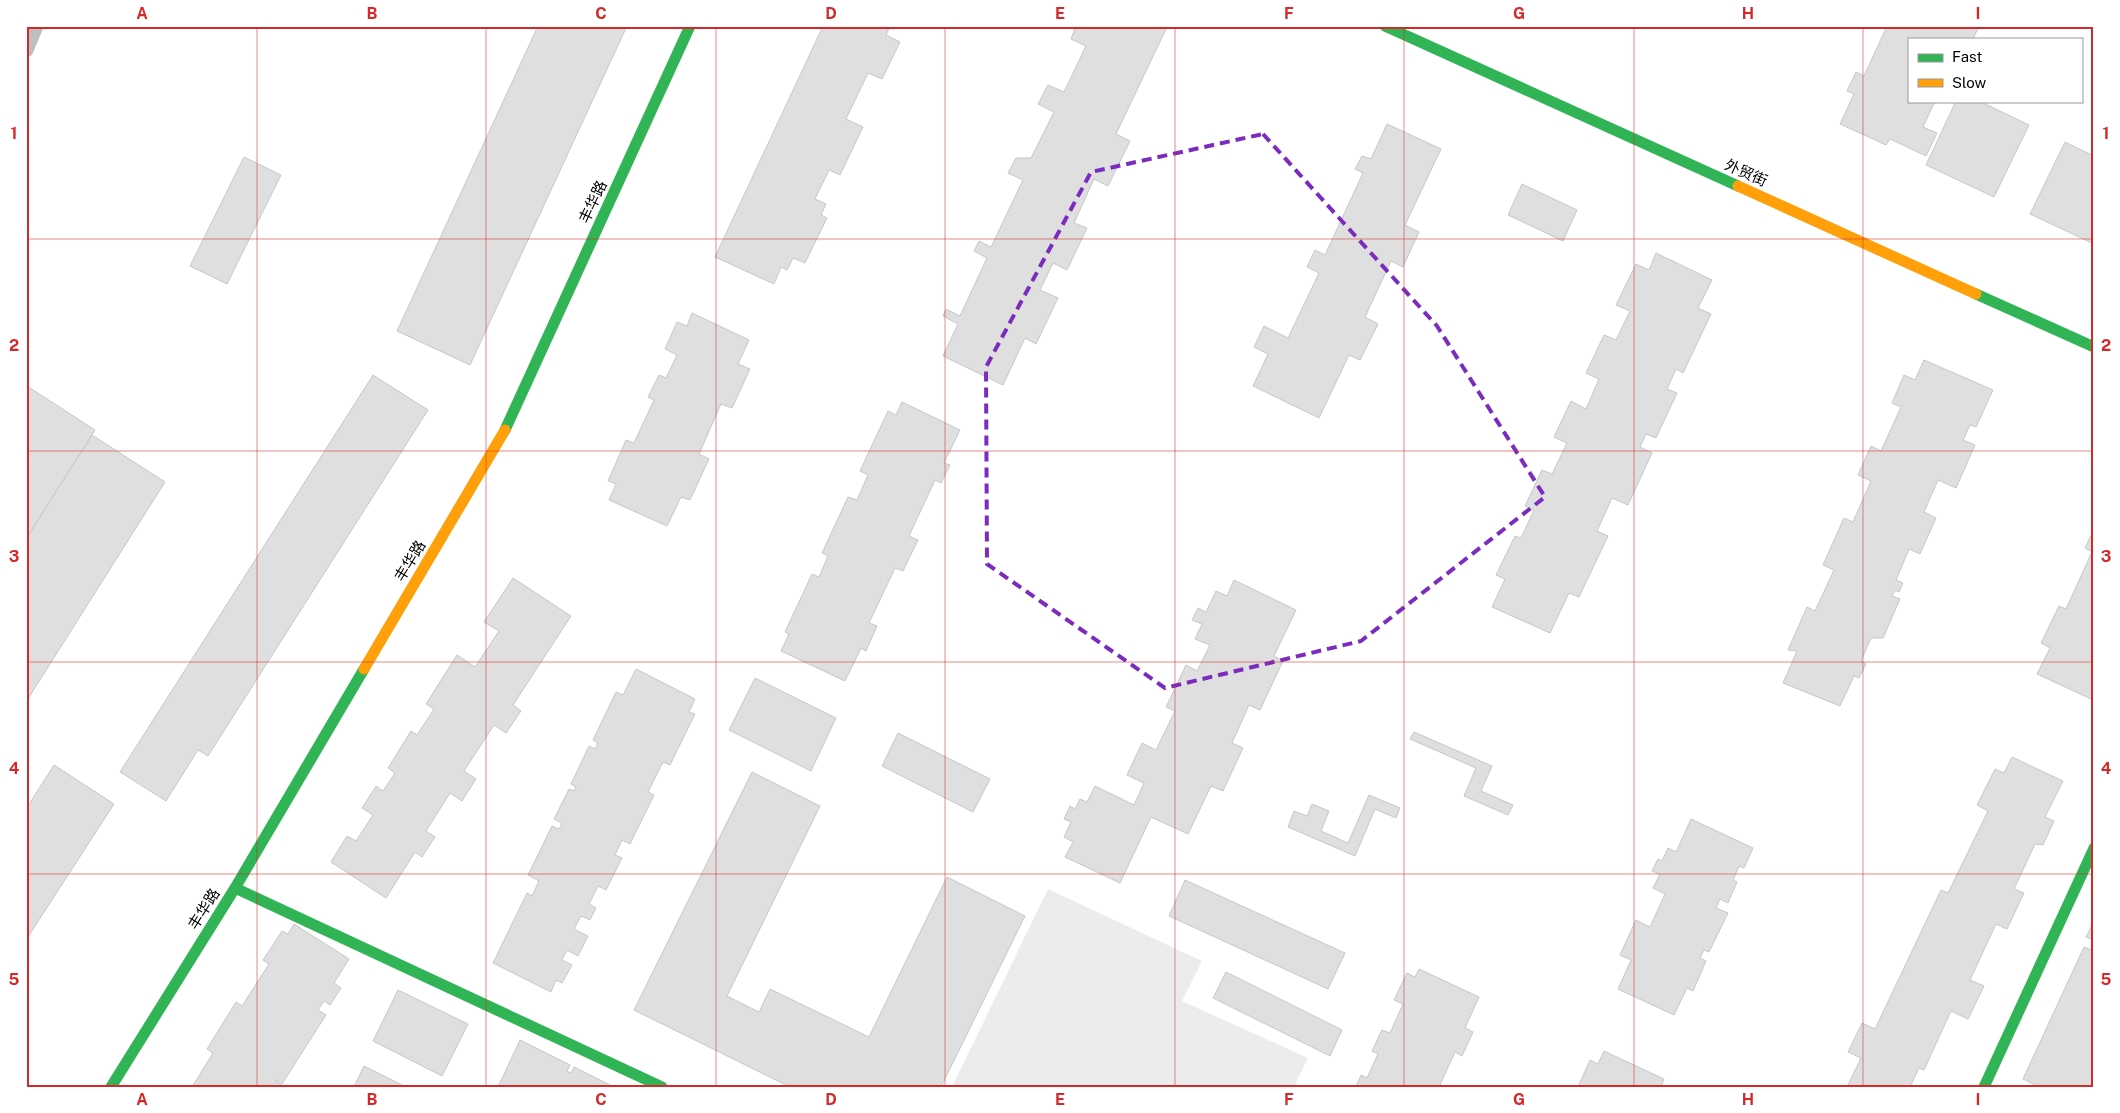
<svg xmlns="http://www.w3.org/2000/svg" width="2120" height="1113" font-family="'Public Sans','Noto Sans SC',sans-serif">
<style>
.grass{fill:#ececec}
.building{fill:#dfdfdf;stroke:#c7c7c7}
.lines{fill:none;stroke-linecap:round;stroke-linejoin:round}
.lane{stroke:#bebebe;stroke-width:15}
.fast{stroke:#30b455;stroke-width:11}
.slow{stroke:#ff9f0a;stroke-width:11}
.marked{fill:none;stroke:#7b2cbf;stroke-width:4;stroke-dasharray:10 6;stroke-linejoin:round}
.grid{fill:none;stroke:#d62828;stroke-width:1;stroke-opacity:0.55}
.labels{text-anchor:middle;stroke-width:5;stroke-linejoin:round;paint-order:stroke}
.street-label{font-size:15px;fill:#000;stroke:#fff}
.neatline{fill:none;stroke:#d62828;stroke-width:2}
.grid-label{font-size:16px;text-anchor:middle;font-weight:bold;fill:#d62828}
</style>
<rect width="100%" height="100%" fill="#fff"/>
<!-- grass -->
<path class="grass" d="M1048,889L1202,961L1182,1001L1308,1058L1294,1087H952Z"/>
<!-- building -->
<g class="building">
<path d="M538,26H627L470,365L397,331Z"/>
<path d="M823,26H890L886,35L900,42L882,79L868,73L846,119L863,127L840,175L829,170L815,199L826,204L821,215L827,218L805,263L793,258L787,270L781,267L774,284L715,257Z"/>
<path d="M1076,26L1167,27L1116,134L1130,141L1108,186L1094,179L1074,223L1087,228L1067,270L1053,263L1040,290L1058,298L1036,344L1025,338L1003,385L943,356L958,324L943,316L946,309L960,316L987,258L974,251L979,241L991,247L1023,180L1008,173L1016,158H1031L1054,112L1038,104L1048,85L1064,92L1086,46L1071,39Z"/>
<path d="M1887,26H1979L1973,39H1909V101H1935L1923,127L1937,133L1926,156L1890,139L1886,145L1840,124L1854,94L1847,91L1856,72L1864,76Z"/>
<path d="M1956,101H1979L2029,125L1994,197L1926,165Z"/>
<path d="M1387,124L1441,149L1405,225L1419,232L1403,267L1391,261L1365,317L1378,324L1360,360L1349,355L1319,418L1253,386L1268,354L1254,347L1264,326L1288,338L1319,273L1307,267L1315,250L1325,255L1363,173L1355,169L1362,156L1371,159Z"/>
<path d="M2065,142L2094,156V244L2030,214Z"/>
<path d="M244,157L281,175L227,284L190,266Z"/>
<path d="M1522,184L1577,210L1563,241L1508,215Z"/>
<path d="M1656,253L1712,280L1698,308L1711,314L1683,373L1676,369L1667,389L1677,393L1656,438L1646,434L1640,447L1652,453L1628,505L1612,498L1597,531L1608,536L1579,597L1569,593L1550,633L1492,607L1505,579L1496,575L1515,536L1521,538L1534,510L1525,506L1542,470L1552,474L1567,443L1554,437L1571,401L1586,409L1599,379L1586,373L1604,335L1616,340L1630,311L1616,305L1636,264L1649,270Z"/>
<path d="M692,313L749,340L738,364L750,369L732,408L721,404L699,454L709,459L690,500L681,497L667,526L609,500L616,484L608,481L626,440L634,443L654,400L648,397L659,375L666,378L677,355L665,349L677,322L687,326Z"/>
<path d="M1924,360L1993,390L1976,427L1970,425L1963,440L1975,445L1956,488L1938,480L1924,512L1936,518L1920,554L1909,549L1896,580L1903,583L1899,592L1895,590L1892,596L1900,599L1883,638H1871L1861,661L1866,664L1859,678L1854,676L1840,706L1783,683L1797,651L1788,650L1807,607L1815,611L1834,570L1823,565L1844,518L1853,522L1871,481L1858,475L1871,446L1881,451L1901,407L1892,403L1904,375L1915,380Z"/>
<path d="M373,375L428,410L208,756L198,750L166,801L120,772Z"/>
<path d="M27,386L95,430L26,539V388Z"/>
<path d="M902,402L960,430L944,463L950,465L941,483L935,480L909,536L918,540L903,571L895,568L869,623L877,626L866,651L861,648L845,681L781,651L789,634L785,632L812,574L819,577L828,556L822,553L848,497L857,500L868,475L860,471L888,411L896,415Z"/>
<path d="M92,435L165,482L26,702V539Z"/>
<path d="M2094,529V693L2091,699L2037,674L2050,648L2041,643L2059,606L2066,609L2092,552L2085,548Z"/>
<path d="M513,578L571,616L513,705L521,711L506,733L494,725L464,771L476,779L462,801L450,793L426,831L435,837L422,857L415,852L386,898L331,862L347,836L356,841L373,815L362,808L376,786L383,791L395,773L388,768L411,731L417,735L434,709L426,704L457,655L475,667L499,631L484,622Z"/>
<path d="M1234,580L1296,610L1274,656L1283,661L1260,710L1249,705L1232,743L1243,748L1223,791L1211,786L1188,834L1151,817L1120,883L1065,857L1073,842L1064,837L1071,822L1064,819L1070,806L1075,809L1080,799L1087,802L1095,786L1134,805L1144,783L1127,775L1142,743L1156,750L1175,711L1166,707L1186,665L1197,671L1210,645L1195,639L1202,624L1192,620L1198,608L1206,612L1216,591L1227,596Z"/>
<path d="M636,669L695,699L689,712L695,714L670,765L663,762L648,792L654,795L630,844L622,840L615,855L622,858L606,890L598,886L589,904L596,908L590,920L581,916L574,929L588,936L578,956L567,950L562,960L572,965L562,983L556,980L551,992L493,963L527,893L532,896L539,881L528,875L552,826L559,829L562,823L554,819L569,789L574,791L576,787L571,784L589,746L595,749L598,743L593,740L616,692L623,695Z"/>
<path d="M755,678L836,718L811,771L729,730Z"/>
<path d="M1414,732L1492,766L1481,791L1513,805L1508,815L1464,796L1476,768L1410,739Z"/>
<path d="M898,733L990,779L973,812L882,766Z"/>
<path d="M2012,757L2063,781L2045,817L2054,821L2043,845L2035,844L2014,889L2024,893L2007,929L1996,924L1970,980L1984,986L1968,1019L1951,1011L1924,1070L1919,1068L1910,1087H1847L1861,1058L1848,1052L1862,1023L1875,1029L1941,890L1948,893L1988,811L1977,805L1995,769L2004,773Z"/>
<path d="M54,765L114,804L26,940V809Z"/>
<path d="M752,772L820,806L727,996L759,1012L770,989L869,1037L947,877L1025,916L941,1087H790L634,1010Z"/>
<path d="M1369,795L1400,808L1396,818L1375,809L1355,856L1288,827L1294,811L1307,816L1312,804L1329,811L1321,831L1348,843Z"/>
<path d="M1691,819L1753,848L1744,868L1739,866L1733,880L1737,882L1728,903L1720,899L1716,908L1728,913L1709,952L1704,950L1700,958L1706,961L1693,991L1687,988L1674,1015L1618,989L1631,960L1620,955L1636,920L1650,927L1665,894L1653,888L1660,874L1652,871L1658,859L1662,861L1668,848L1676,852Z"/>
<path d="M1185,880L1345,953L1328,989L1169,916Z"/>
<path d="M2094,921V940L2086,937Z"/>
<path d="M294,924L349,959L334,983L341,988L330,1005L324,1001L318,1010L326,1015L282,1084L276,1080V1082L281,1085L280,1087H192L213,1053L207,1049L236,1002L242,1006L269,964L263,960L282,931L288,934Z"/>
<path d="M2084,947L2094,951V1087H2040L2023,1079Z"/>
<path d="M1419,969L1479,997L1465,1028L1473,1032L1462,1056L1455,1052L1439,1087H1356L1361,1075L1367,1078L1378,1054L1372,1051L1382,1030L1390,1033L1403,1004L1394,1000L1407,973L1415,977Z"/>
<path d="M1226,972L1342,1030L1330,1056L1213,998Z"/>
<path d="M398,990L468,1024L442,1076L373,1041Z"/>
<path d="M520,1040L570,1065L567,1071L571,1073L574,1067L614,1087H498Z"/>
<path d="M1604,1051L1664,1079L1661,1087H1578L1590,1060L1598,1064Z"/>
<path d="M364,1066L406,1087H354Z"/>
</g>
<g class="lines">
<!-- lane -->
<path class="lane" d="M26,50L36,26"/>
<!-- fast -->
<g class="fast">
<path d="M1385,26L1738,186"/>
<path d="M1976,294L2094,347"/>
<path d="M505,430L690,26"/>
<path d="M235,888L662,1087"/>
<path d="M111,1087L235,888L364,669"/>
<path d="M1984,1087L2094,848"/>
</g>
<!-- slow -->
<g class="slow">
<path d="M1738,186L1976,294"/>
<path d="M364,669L505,430"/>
</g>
</g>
<!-- marked area -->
<path class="marked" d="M1263,134L1437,326L1545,497L1361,641L1165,688L987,564L986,367L1091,172Z"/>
<!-- grid -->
<path class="grid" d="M257,26V1087M486,26V1087M716,26V1087M945,26V1087M1175,26V1087M1404,26V1087M1634,26V1087M1863,26V1087M26,239H2094M26,451H2094M26,662H2094M26,874H2094"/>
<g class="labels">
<!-- street labels -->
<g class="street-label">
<text transform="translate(1746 173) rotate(24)" y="5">外贸街</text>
<text transform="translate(593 202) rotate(-65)" y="5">丰华路</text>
<text transform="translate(410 561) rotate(-59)" y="5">丰华路</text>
<text transform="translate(204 909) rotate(-58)" y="5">丰华路</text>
</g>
</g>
<!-- border -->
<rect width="2120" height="1113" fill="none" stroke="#ffffff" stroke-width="55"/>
<!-- legend -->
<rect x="1908" y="38" width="175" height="65" fill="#ffffff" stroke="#999999"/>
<rect x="1918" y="54" width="25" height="8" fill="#30b455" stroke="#999999"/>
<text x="1952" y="62" font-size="15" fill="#000000">Fast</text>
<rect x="1918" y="79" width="25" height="8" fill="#ff9f0a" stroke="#999999"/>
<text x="1952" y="88" font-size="15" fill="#000000">Slow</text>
<rect x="28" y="28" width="2064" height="1058" class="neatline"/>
<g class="grid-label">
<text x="142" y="19">A</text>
<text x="372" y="19">B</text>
<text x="601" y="19">C</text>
<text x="831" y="19">D</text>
<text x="1060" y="19">E</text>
<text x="1289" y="19">F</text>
<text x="1519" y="19">G</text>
<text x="1748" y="19">H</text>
<text x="1978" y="19">I</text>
<text x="14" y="139">1</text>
<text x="2106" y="139">1</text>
<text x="14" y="351">2</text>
<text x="2106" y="351">2</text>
<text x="14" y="562">3</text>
<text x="2106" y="562">3</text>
<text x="14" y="774">4</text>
<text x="2106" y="774">4</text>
<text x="14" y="985">5</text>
<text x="2106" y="985">5</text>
<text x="142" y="1105">A</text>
<text x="372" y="1105">B</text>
<text x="601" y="1105">C</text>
<text x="831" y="1105">D</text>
<text x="1060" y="1105">E</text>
<text x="1289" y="1105">F</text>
<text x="1519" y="1105">G</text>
<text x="1748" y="1105">H</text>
<text x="1978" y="1105">I</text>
</g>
</svg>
